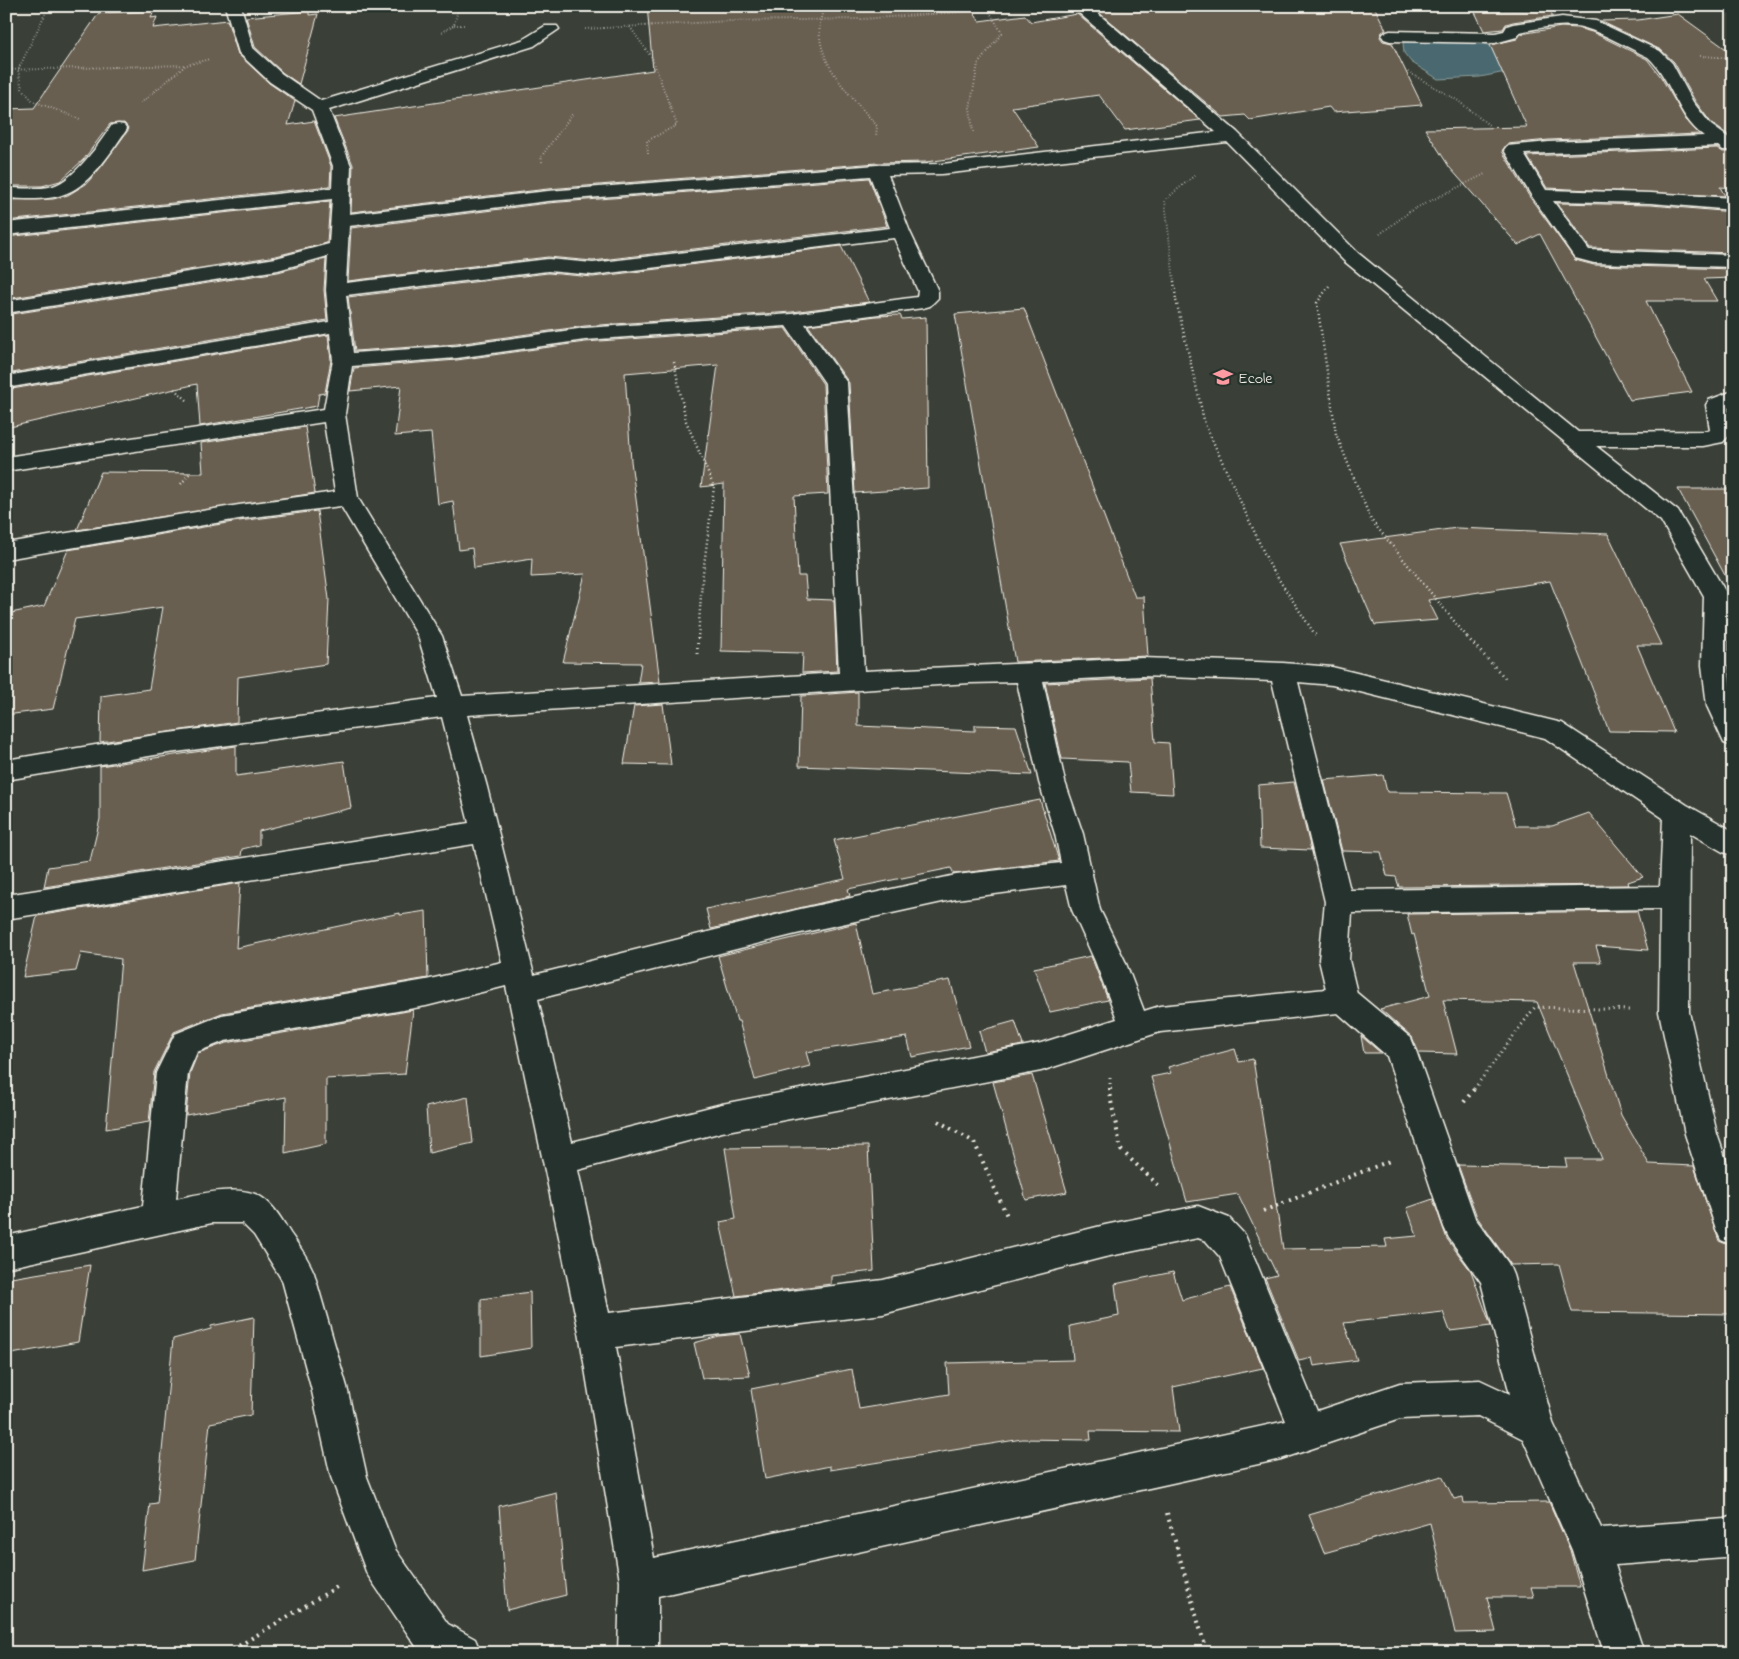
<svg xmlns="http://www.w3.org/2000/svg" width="1739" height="1659" font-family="'Indie Flower',sans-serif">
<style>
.water{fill:#48686f;stroke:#8d9f9f}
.building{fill:#685f51;stroke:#f4f1e8}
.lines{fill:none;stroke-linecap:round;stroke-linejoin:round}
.minor-casing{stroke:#f4f1e8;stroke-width:3}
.path-far3{stroke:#f4f1e8;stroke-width:2;stroke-dasharray:0.5 2.5;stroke-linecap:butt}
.path-far2{stroke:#f4f1e8;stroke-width:2.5;stroke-dasharray:1 3;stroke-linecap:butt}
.path-far1{stroke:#f4f1e8;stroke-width:3;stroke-dasharray:1 4;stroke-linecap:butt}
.path{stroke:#f4f1e8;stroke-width:4;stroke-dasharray:2 5;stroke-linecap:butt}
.minor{fill:#26332d;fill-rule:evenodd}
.labels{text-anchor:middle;stroke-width:5;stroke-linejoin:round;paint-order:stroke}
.far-poi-label{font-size:16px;fill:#f4f1e8;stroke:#26332d;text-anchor:start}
</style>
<rect width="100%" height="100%" fill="#3a4038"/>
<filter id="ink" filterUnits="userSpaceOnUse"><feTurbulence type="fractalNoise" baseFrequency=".02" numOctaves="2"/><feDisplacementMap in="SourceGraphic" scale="10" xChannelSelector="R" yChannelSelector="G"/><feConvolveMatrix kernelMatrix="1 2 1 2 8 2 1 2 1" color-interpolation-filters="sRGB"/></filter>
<g filter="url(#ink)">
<!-- water -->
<path class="water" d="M1410,40L1482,43L1492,46L1516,70L1480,77L1438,79L1411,62L1404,53L1403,43Z"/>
<!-- building -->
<g class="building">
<path d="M647,6H970L979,21L1025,15L1031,22L1077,14L1200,120L1125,130L1099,95L1012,107L1039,147L926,162L877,163L548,189L351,212L353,165L334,118L653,70Z"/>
<path d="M1150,6H1374L1386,30L1382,32L1380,37L1383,41L1392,43L1422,105L1333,112L1329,107L1250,120L1245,115L1223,117L1097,11Z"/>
<path d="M1474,10L1550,11L1553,16L1513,22L1506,24L1503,29L1484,31Z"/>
<path d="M154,11L151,18L157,17L153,28L227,20L238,54L269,83L295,101L288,125L314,121L331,166L330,186L6,221V200L53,199L68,195L86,184L102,166L129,129L124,123L110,124L84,159L60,181L42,186H6V109L34,108L99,13Z"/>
<path d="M309,11V15L318,14L299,84L283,73L255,47L246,17Z"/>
<path d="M1678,14L1733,54V138L1712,124L1695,101L1674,62L1661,50L1600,21L1638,20Z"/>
<path d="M1561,27L1577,28L1592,32L1647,59L1661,77L1686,120L1699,134L1549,140L1507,144L1502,151L1529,196L1575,260L1594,265L1733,269V278L1704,279L1717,301H1646L1692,392L1630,400L1540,234L1518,245L1450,168L1425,129L1527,127L1490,45L1517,39L1521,34Z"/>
<path d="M1717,148L1723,152H1733V188L1720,187L1725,196L1547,188L1527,156Z"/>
<path d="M869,178L887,226L593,261L548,257L348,281L351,228L548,203Z"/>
<path d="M330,201L327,243L276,256L6,299V237Z"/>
<path d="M1557,203L1651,205L1733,212V253L1590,248Z"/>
<path d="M841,246L869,302L792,312L585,326L457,344L355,351L348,297L548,273L593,277Z"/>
<path d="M326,259L324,290L327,320L6,374V315L278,272Z"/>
<path d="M1024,308L1135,597H1144L1148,656L1015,662L955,314Z"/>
<path d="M900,315L902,319L926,317L928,488L855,493L849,383L808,325L876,316Z"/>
<path d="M785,328L823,384L828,494L794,496L798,576H805L807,599L834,600L837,671L802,673L803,653L721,651L724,484L701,487L718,365L625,373L631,461L660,682L638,683L641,663L563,662L585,574L531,577L532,559L474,568L472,548L459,550L453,501L438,504L431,433L395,436L401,386L350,391L354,368L457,360L585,342Z"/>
<path d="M328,335L331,360L325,393L319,394L317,406L200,426L197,384L10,427L9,419H6V390Z"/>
<path d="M305,427L315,493L77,530L101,472L203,473L201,443Z"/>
<path d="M1678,489H1733V590Z"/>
<path d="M317,511L329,599L326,664L238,677L237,722L100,742L101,696L149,689L163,607L75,619L53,709L6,715L11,613L44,606L68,550L239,521Z"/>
<path d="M1457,528L1608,534L1661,645H1637L1674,732L1609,731L1550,581L1428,600L1438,620L1375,625L1340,544Z"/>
<path d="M1150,678L1155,742L1169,743L1173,794L1131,792L1128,762L1062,759L1045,683Z"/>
<path d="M858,692V726L975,731V725L1016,726L1032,775L799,766L801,696Z"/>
<path d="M663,704L671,765L624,764L634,706Z"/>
<path d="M236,746V776L344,761L351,808L259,831V845L242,849L241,856L44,887L48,867L90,861L100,819V766Z"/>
<path d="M1383,775L1387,792L1506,793L1516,826H1552L1589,813L1643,877L1628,882L1629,885L1399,887L1396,877L1387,876L1381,852L1342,851L1324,780Z"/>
<path d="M1294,782L1311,850L1260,848L1258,785Z"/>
<path d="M1040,800L1059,861L954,874L951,868L848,889L850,896L711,929L706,909L845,879L834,840Z"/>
<path d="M240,883L236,948L400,913V915L426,911L428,978L222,1013L174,1032L154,1072L149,1122L106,1129L121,959L81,953L76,971L23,977L37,916Z"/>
<path d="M1637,911L1648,950L1596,946L1601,962H1574L1621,1115L1649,1164L1694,1166L1719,1241L1733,1247V1314L1572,1312L1559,1264L1511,1265L1477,1217L1458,1165L1567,1167L1565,1159H1602L1537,1002L1443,1000L1457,1054L1419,1053L1412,1037L1380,1009L1430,996L1414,934L1412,935L1407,914Z"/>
<path d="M856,923L872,994L950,980L969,1046L912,1057L907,1037L806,1052L810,1066L755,1080L739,1021H737L718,956Z"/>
<path d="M1091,956L1108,1000L1050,1012L1034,968Z"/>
<path d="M413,1010L405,1074L326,1079V1144L285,1153L286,1097L186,1115L190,1073L198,1053L226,1043Z"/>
<path d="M1015,1021L1023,1045L985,1052L979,1031Z"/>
<path d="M1361,1036L1381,1053H1364Z"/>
<path d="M1235,1049L1239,1062L1253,1059L1283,1249L1387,1247L1385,1239L1417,1236L1407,1208L1433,1199L1447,1239L1471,1271L1491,1326L1450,1331L1443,1312L1344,1323L1357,1360L1314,1366L1312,1358L1299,1361L1265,1278L1277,1275L1238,1194L1187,1202L1151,1077L1171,1073L1168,1067Z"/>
<path d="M1032,1075L1067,1192L1026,1200L993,1082Z"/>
<path d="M468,1097L473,1143L429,1153L426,1107Z"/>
<path d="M868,1146L874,1271L831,1276V1284L736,1296L720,1222L736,1219L725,1148Z"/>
<path d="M90,1265L78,1342L6,1355V1306L11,1278Z"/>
<path d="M1173,1272L1182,1300L1230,1287L1263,1368L1173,1387L1179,1432L1090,1431L1091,1440L1022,1439L830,1470V1466L765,1479L751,1389L852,1369L859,1409L949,1394L947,1363L1073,1360L1070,1326L1119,1316L1115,1284Z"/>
<path d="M530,1292L531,1348L481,1356V1299Z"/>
<path d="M254,1317L251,1415L210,1423L195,1560L142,1570L150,1504L157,1503L173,1339L211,1329V1326Z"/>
<path d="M740,1334L750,1376L702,1378L694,1343L719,1336Z"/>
<path d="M1442,1476L1454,1499L1463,1497L1464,1503L1549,1502L1570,1550L1580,1587H1531L1534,1597H1487L1496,1632L1455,1633L1430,1523L1324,1553L1309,1515Z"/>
<path d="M556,1492L566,1595L507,1610L499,1506Z"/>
</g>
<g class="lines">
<defs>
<g id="minor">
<path d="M225,6H241L253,48L282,74L321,101L522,40L545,26H557L559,29L534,46L329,110L351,166L349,214L548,191L877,165L942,164L1216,132L1071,6H1089L1237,132L1358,253L1578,432L1708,431L1710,430L1706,405L1709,400L1733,391V405L1728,408L1732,432L1723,442L1703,446H1596L1678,511L1728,596V665L1733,705V746L1724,743L1707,706L1702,665L1704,596L1661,521L1344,261L1227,142L942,174L888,175L910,232L938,291V298L930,306L923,308L805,324L847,383L864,671L1142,658L1283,663L1332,667L1562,723L1687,805L1733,831V855L1723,852L1690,833L1689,1012L1717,1134L1733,1180V1245L1721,1240L1716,1229L1685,1134L1659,1012L1660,909L1352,913L1349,960L1357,993L1411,1038L1415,1048L1475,1218L1508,1263L1513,1275L1553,1423L1601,1528L1725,1519L1733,1516V1554L1725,1557L1615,1565L1644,1653H1604L1572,1550L1523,1439L1478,1416L1400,1419L1281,1459L658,1596V1653H618L620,1581L579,1332L506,986L426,1006L225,1041L197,1052L188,1073L176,1199C199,1194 240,1184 261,1197C274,1205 282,1220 290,1233C299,1246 308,1258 314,1273L347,1387L367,1477L395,1549L448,1624L475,1639L481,1653L420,1652L367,1574L331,1477L311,1387L282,1280L254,1235L242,1223H212L6,1268V1236L143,1206L156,1073L175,1034L222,1015L426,980L502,962L474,844L6,919V895L469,823L442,717L161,754L6,780V760L161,734L437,698L418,636L341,506L239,519L6,559V543L239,505L335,492L324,422L6,471V457L324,409L333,360L330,333L6,388V376L329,322L326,290L328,256L278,270L6,313V301L276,258L329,244L332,199L6,235V223L332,188L333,166L312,110L270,82L239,53ZM870,176L890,228L593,263L548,259L346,283L349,226L548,201ZM894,238L918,291L917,297L792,314L585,328L457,346L353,353L346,295L548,271L593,275ZM786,326L825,383L839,673L462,696L442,636L358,498L345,414L352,366L457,358L585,340ZM1142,676L1272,681L1325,902L1319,960L1326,989L1160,1006L1144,1011L1125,961L1100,910L1083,834L1065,782L1043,681ZM1017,682L1039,782L1055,834L1061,863L956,875L796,910L534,975L487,787L467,715L970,683ZM1298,682L1332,685L1545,738L1663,818L1660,886L1350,890ZM1066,885L1072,910L1095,961L1117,1019L1041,1043L722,1104L572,1142L538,999L796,934L956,899ZM1338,1013L1387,1056L1444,1227L1449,1238L1481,1282L1510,1394L1480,1380L1400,1383L1317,1411L1245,1235L1229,1218L1198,1206L1105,1225L883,1280L609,1313L578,1170L722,1132L1041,1071L1160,1032ZM1198,1238L1206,1241L1220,1257L1286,1421L654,1558L616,1347L883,1314L1105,1257Z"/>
<path d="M1562,17L1596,21L1660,51L1672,63L1693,102L1711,125L1733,141V150H1723L1718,146L1524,154L1546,190L1651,193L1733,198V210L1651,203L1553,201L1589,250L1733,255V267L1594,263L1575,258L1531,195L1504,150L1507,146L1549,142L1704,136C1677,117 1672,79 1648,57C1629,48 1605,34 1585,28C1565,22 1539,28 1520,32L1517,37L1495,43L1390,41L1384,39L1382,36L1384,33L1390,31L1495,33L1504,31L1507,26L1513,24Z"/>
<path d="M118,124L124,125L127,129C113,149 91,184 67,193C49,201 26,199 6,198V188C21,188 39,190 53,186C74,180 100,143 112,125Z"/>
</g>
</defs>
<!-- minor casing -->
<use href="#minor" class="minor-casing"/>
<!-- path-far3 -->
<g class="path-far3">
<path d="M49,6L18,70L22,89L33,101L80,119"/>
<path d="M825,6C804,53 849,93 877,126L876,136"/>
<path d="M454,25H464"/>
<path d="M630,27L652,58L677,125L647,141L648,154"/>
<path d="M585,29L731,21L862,19L1043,6"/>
<path d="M442,32L454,25L459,6"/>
<path d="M1700,56L1733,58"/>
<path d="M6,70L185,65"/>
<path d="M1408,72L1457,100L1490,126"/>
<path d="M141,103L186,65L210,59"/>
<path d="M973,132L970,108L978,64L1002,33L986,6"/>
<path d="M542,162L541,157L573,113"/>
<path d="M1380,234L1412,210L1485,174"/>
<path d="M1174,282L1165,200L1195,175"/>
</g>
<!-- path-far2 -->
<g class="path-far2">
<path d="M1174,281L1176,300L1205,424L1270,566L1316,636"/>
<path d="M1329,286L1317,303L1336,434L1371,520L1468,638"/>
<path d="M674,362L686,421L714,487L702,581L698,638"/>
<path d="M174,389L187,400"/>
<path d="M181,484L190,473"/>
</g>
<!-- path-far1 -->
<g class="path-far1">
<path d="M1467,637L1505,678"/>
<path d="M697,654L698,637"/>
<path d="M1110,1078V1089"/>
<path d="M1474,1089L1535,1007L1631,1010"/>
</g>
<!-- path -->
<g class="path">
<path d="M1110,1088L1111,1101L1121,1150L1158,1185"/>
<path d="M1464,1102L1475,1088"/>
<path d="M938,1121L974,1142L1008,1218"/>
<path d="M1263,1211L1392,1160"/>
<path d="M1167,1513L1207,1653"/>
<path d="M227,1653L340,1585"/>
</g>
<!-- minor -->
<use href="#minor" class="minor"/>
</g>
</g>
<!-- icons -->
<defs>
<symbol id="school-bare" viewBox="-9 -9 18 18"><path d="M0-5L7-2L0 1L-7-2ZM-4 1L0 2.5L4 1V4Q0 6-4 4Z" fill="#ff9aa2" stroke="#26332d" stroke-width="2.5" paint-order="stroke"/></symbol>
</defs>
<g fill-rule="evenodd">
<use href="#school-bare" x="1209" y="363" width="28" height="28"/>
</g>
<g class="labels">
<!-- far-poi labels -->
<g class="far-poi-label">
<text x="1238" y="383">Ecole</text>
</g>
</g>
<!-- margin -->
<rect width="1739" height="1659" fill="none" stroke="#26332d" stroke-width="25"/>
<rect x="12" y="12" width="1714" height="1634" fill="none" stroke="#f4f1e8" stroke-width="2" filter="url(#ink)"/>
</svg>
